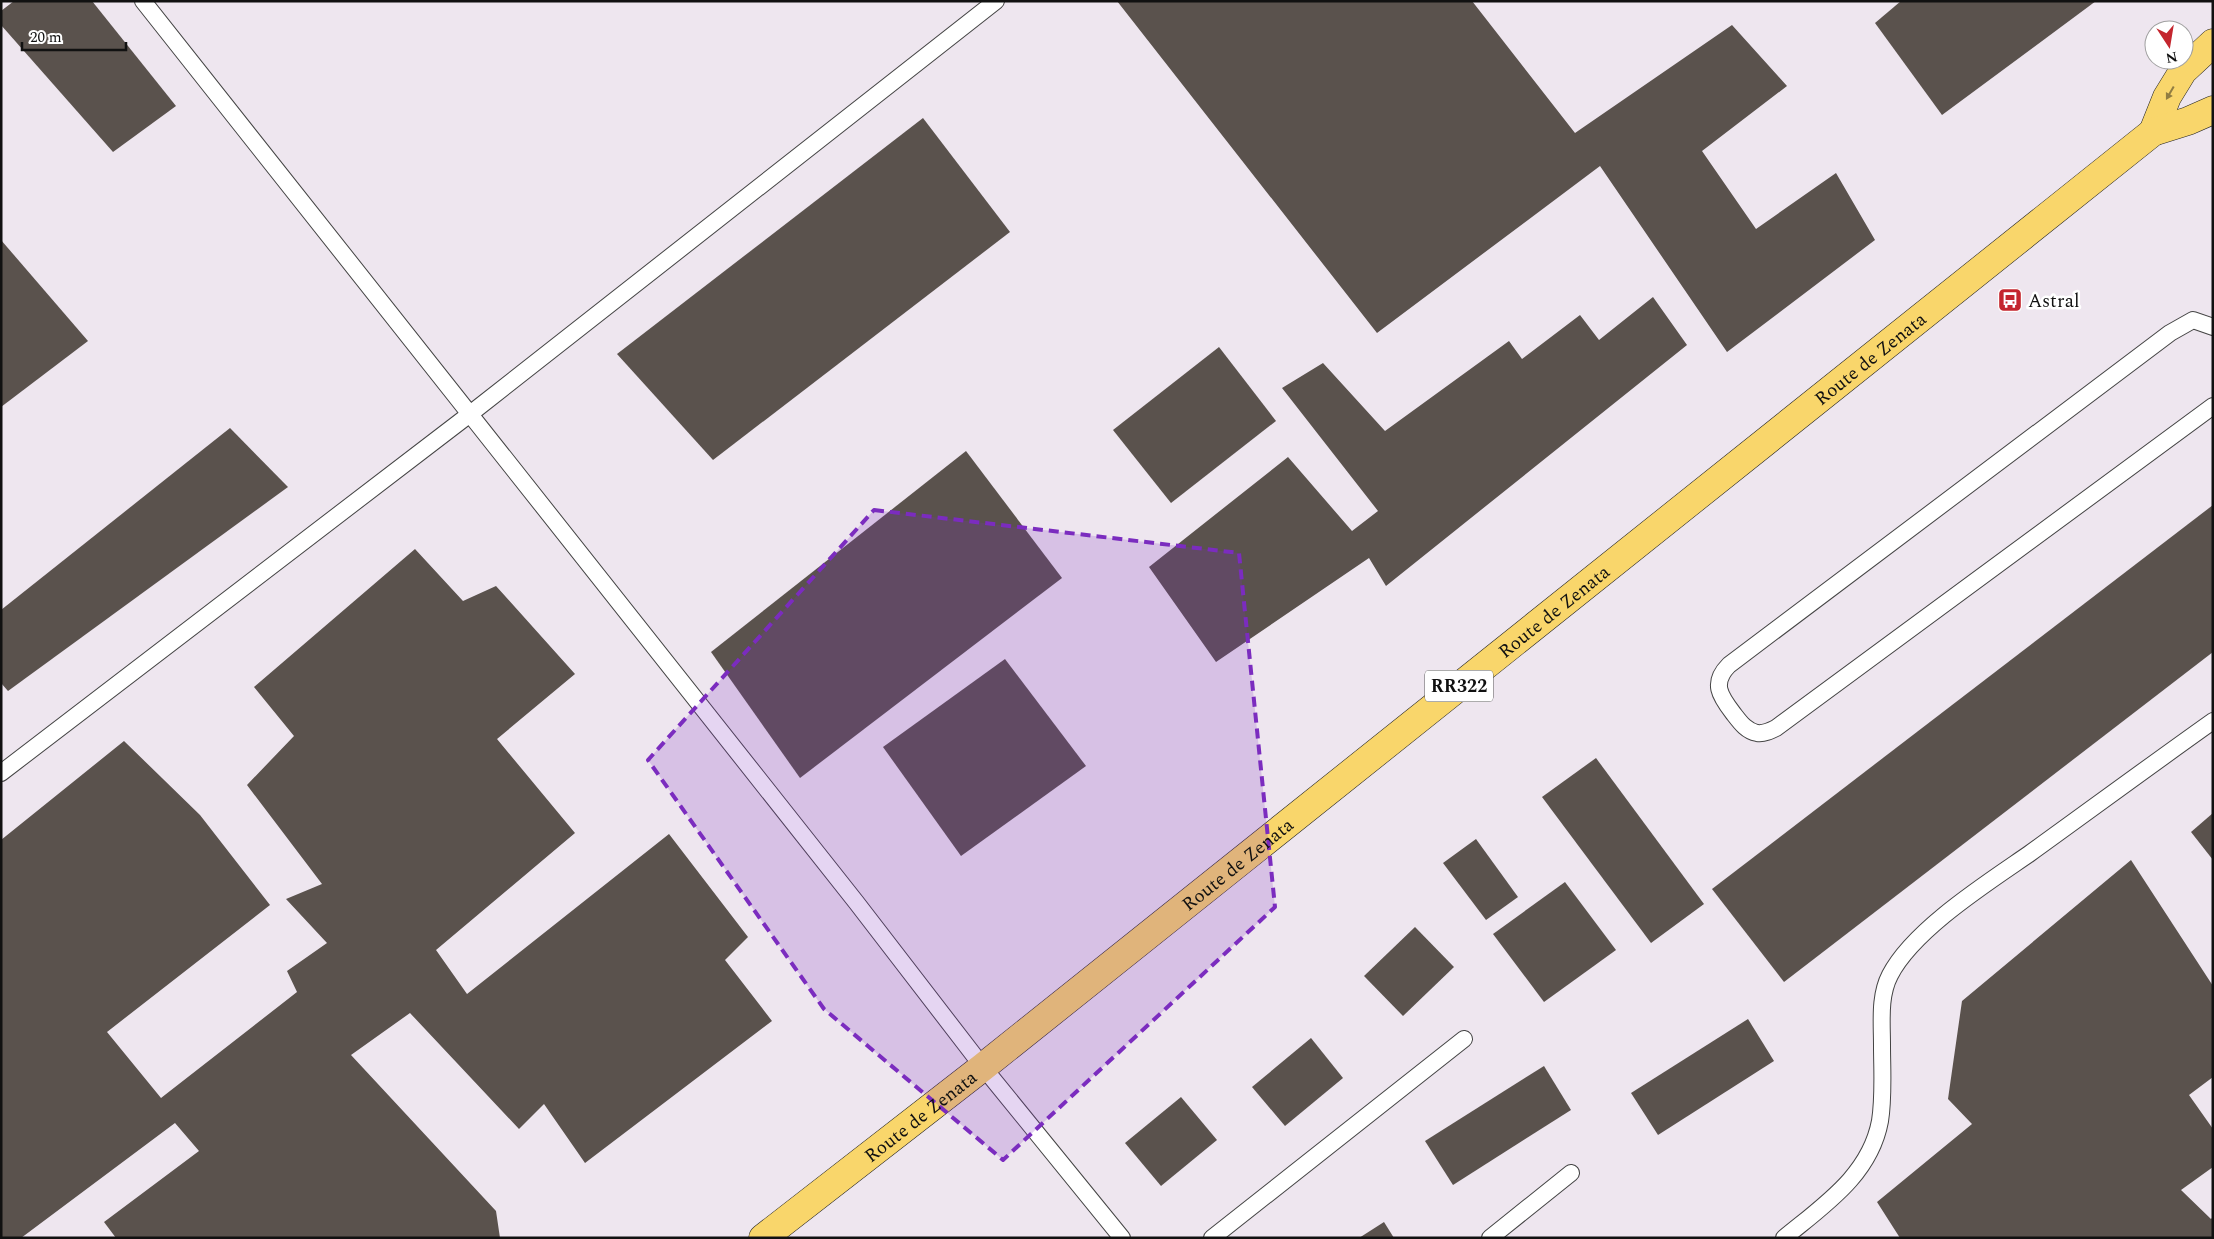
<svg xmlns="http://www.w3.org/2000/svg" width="2214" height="1239" font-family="Spectral,serif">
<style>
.industrial{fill:#eee6ef;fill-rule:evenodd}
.building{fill:#5a524d}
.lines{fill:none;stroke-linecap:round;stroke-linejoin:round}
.lane-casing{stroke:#444;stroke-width:18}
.primary-casing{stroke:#222;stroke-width:29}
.lane{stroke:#fff;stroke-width:16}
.primary{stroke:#f9d66b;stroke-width:28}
.oneway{fill:#917d42}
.marked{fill:#7b2cbf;fill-opacity:0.2;stroke:#7b2cbf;stroke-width:4;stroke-dasharray:10 6;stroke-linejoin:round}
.labels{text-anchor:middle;stroke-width:5;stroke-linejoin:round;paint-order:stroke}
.shield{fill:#fff;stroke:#585858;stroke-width:1}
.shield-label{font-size:18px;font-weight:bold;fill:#111}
.poi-label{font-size:19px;fill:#111;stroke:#fff;text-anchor:start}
.street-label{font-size:19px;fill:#111;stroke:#fff}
</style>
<rect width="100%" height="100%" fill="#fffdf5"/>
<!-- industrial -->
<path class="industrial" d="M1,1H2213V1238H1ZM2154,30H2184V60H2154Z"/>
<!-- building -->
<g class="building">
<path d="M14,1H92L176,106L113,152L1,25V11Z"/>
<path d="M1117,1H1472L1575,133L1732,25L1787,86L1702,151L1756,229L1836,173L1875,240L1727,352L1600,166L1377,333Z"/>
<path d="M1901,1H2096L1942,115L1875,23Z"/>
<path d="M923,118L1010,232L713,460L617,354Z"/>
<path d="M1,240L88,341L1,407Z"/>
<path d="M1653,297L1687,345L1386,586L1369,558L1216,662L1149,567L1288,457L1352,531L1378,511L1282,388L1323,363L1385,431L1509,341L1522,359L1580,315L1599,340Z"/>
<path d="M1219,347L1276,421L1171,503L1113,430Z"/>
<path d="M230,428L288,487L8,691L1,683V610Z"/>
<path d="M966,451L1062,578L800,778L711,652Z"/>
<path d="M2213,505V652L1784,982L1712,889Z"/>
<path d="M415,549L463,601L496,586L575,674L497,739L575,833L436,950L467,994L669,834L748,937L725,960L772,1021L585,1163L544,1104L519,1129L410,1013L351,1055L496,1211L500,1238H116L104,1222L199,1151L175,1123L21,1238H1V840L124,741L200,815L270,905L107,1032L161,1098L297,992L287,971L327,943L286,899L322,884L247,785L294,736L254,687Z"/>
<path d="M1005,659L1086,766L961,856L883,747Z"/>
<path d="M1596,758L1704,904L1651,943L1542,797Z"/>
<path d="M2213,813V860L2191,832Z"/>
<path d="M1476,839L1518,897L1486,920L1443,863Z"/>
<path d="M2131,860L2213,986V1077L2189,1095L2213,1129V1167L2181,1190L2211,1219L2213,1217V1238H1900L1877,1202L1972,1124L1948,1099L1962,1001Z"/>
<path d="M1565,882L1616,950L1544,1002L1493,934Z"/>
<path d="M1415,927L1454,967L1403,1016L1364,976Z"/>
<path d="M1748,1019L1774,1061L1658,1135L1631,1093Z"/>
<path d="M1311,1038L1343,1078L1285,1126L1252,1087Z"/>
<path d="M1544,1066L1571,1110L1453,1185L1425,1141Z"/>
<path d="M1181,1097L1217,1140L1161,1186L1125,1143Z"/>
<path d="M1384,1222L1394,1238H1359Z"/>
</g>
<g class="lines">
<defs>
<g id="lane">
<path d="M143,1L856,902L983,1067L1122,1238"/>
<path d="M2213,327L2193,320L2170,333L1729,665C1711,683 1720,696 1733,713C1740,722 1746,731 1757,733C1764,734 1770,731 1776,728L2213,406"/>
<path d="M1,773L470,414L996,1"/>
<path d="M1212,1238L1464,1039"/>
<path d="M1490,1238L1571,1173"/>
<path d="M1784,1238C1824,1205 1870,1175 1880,1121C1884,1096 1882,1070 1882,1045C1882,1022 1879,996 1890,975C1913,930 1987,883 2029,854C2090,810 2151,765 2213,721"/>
</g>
<g id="primary">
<path d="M2153,132L2167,97L2183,71L2213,43"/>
<path id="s1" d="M763,1238L983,1067L2153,132L2188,121L2213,110"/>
</g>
</defs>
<!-- lane casing -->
<use href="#lane" class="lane-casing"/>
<!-- primary casing -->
<use href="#primary" class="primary-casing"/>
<!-- lane -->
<use href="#lane" class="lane"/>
<!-- primary -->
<use href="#primary" class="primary"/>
</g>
<!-- one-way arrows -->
<defs><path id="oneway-solid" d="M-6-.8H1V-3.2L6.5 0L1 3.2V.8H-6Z" transform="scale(1.25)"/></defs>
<use class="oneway" href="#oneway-solid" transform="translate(2170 93) rotate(120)"/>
<!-- marked area -->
<path class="marked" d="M874,510L1239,553L1275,907L1003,1160L824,1009L648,760Z"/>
<!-- icons -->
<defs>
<symbol id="bus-square" viewBox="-11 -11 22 22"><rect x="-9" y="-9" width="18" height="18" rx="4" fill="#c4262e" stroke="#fff"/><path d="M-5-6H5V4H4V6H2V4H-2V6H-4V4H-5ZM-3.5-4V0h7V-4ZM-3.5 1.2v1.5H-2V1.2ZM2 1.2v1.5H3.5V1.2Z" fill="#fff"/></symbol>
</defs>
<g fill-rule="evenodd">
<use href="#bus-square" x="1996" y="286" width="28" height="28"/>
</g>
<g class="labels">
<!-- shield labels -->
<rect class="shield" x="1425" y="670.5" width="68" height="31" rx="4"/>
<g class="shield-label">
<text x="1459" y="692">RR322</text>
</g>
<!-- poi labels -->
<g class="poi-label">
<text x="2028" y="307">Astral</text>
</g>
<!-- street labels -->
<g class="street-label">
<text dy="7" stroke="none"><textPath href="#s1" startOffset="1414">Route de Zenata</textPath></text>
<text dy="7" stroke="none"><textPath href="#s1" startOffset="1009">Route de Zenata</textPath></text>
<text dy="7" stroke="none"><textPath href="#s1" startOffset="604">Route de Zenata</textPath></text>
<text dy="7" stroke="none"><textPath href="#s1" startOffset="199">Route de Zenata</textPath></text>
</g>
</g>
<!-- border -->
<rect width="2214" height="1239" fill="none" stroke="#111111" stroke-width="5"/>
<!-- north arrow -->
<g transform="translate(2169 45) rotate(168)"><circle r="24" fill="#ffffff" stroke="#a0a0a0"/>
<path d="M0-4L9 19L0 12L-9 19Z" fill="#c4262e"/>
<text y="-8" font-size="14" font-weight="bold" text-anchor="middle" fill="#111111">N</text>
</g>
<!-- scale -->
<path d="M22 42v8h104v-8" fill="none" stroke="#111111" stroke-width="2.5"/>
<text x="30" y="42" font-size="15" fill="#111111" stroke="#ffffff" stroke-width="4" paint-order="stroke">20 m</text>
</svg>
